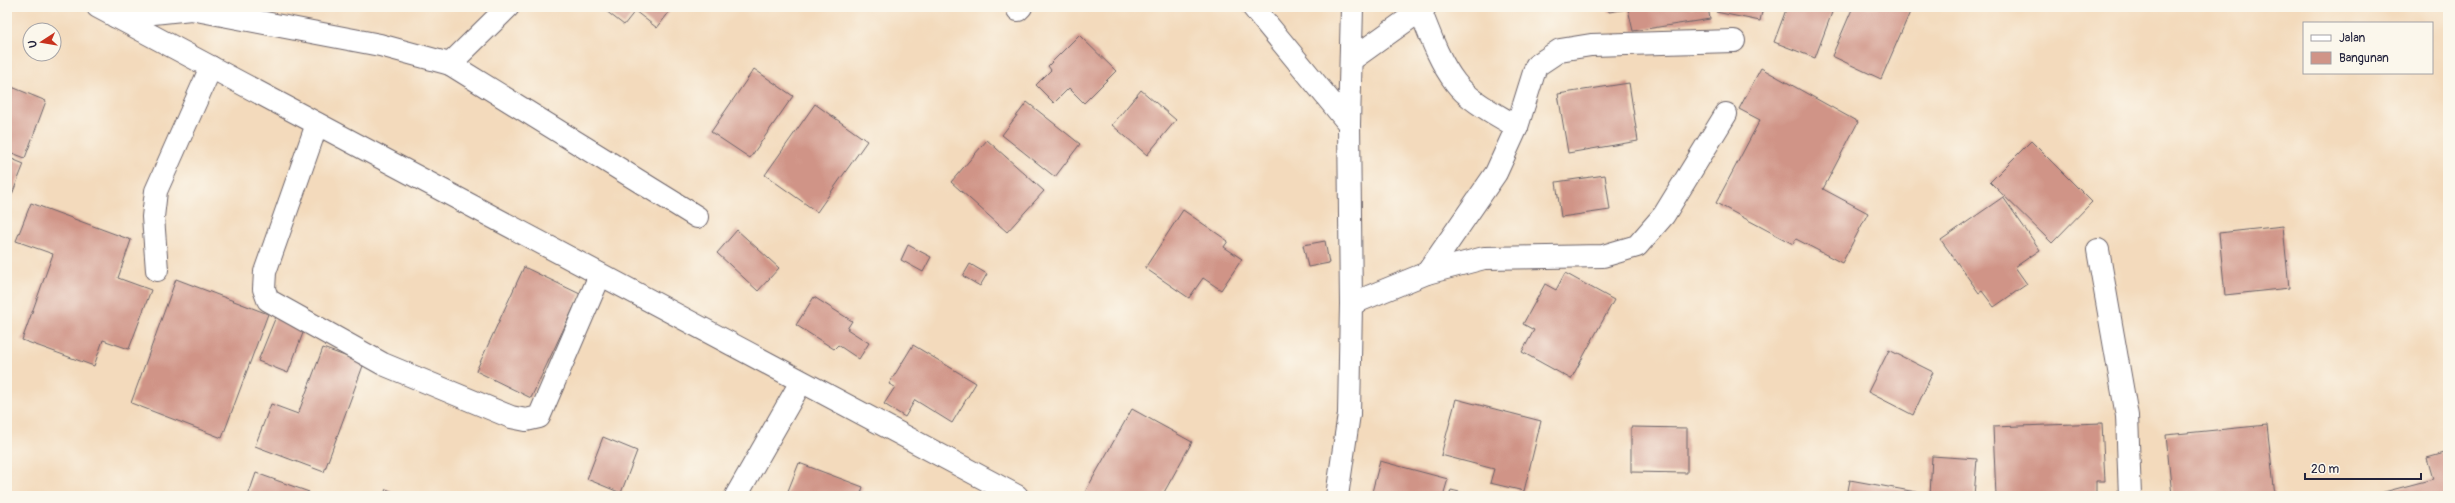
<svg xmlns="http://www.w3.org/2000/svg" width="2455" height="503" font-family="Pangolin,sans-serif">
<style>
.building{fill:#d09487}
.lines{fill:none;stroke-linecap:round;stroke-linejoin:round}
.minor-casing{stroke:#6b6268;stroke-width:24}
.minor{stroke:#fff;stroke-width:22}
</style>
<rect width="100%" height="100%" fill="#fbf7ec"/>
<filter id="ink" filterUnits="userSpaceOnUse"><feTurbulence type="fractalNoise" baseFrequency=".025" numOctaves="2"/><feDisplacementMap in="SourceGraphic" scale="8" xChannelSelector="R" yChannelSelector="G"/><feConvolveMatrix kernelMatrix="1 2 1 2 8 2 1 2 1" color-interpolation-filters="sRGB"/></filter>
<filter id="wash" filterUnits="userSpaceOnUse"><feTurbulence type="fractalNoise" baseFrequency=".012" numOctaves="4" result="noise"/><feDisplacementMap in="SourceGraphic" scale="16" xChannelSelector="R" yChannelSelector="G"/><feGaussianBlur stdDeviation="0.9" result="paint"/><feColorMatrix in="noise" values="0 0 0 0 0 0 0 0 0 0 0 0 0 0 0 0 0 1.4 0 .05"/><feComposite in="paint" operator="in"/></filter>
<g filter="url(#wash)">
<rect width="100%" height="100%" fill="#f3dabc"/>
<g id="blocks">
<!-- building -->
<g class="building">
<path d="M601,7H673L657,28L635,11L624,25Z"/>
<path d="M1608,7H1708L1710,19L1633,31L1628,9L1609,12Z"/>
<path d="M1717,7H1763L1760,21L1716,12Z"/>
<path d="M1787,7H1834L1815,58L1774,42Z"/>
<path d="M1853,7H1899L1910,12L1881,79L1832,56Z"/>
<path d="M1079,35L1116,71L1084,103L1069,88L1054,103L1036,85L1051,70L1048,66Z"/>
<path d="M1761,68L1858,122L1823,189L1868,213L1842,263L1796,239L1793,244L1716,203L1760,120L1739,109Z"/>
<path d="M754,69L793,96L750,158L711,132Z"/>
<path d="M1629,83L1638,141L1568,153L1558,94Z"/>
<path d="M7,85L46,101L25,158L7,151Z"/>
<path d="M1141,90L1176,120L1147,155L1112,125Z"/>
<path d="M1027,102L1080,144L1055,177L1002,135Z"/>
<path d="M815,104L867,141L817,212L765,175Z"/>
<path d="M987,140L1044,191L1007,232L951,182Z"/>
<path d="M2031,141L2092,202L2052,243L1990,182Z"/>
<path d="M7,157L24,164L7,207Z"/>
<path d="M1605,175L1610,210L1561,217L1556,182Z"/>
<path d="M2003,197L2040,250L2015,267L2027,284L1994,307L1982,291L1979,293L1941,240Z"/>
<path d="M31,203L131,240L118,278L151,290L129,349L103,340L94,366L22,340L53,254L16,241Z"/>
<path d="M1183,210L1228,241L1224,247L1242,259L1221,290L1203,278L1189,298L1145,268Z"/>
<path d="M2283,226L2289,288L2225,295L2219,233Z"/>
<path d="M737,230L779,268L758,291L717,253Z"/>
<path d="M1325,241L1329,263L1308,267L1303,245Z"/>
<path d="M908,245L931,257L923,272L901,260Z"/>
<path d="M970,264L987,274L980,286L963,276Z"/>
<path d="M524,267L580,294L531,398L476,371Z"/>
<path d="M1565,273L1614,300L1571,379L1522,352L1534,330L1523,324L1545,284L1556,290Z"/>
<path d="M176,279L268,314L222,438L131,403Z"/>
<path d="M814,297L852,321L847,329L869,343L859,359L838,345L834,349L796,325Z"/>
<path d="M277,314L306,325L288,373L258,361Z"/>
<path d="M913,345L976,383L952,423L915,400L905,417L884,404L895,387L889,384Z"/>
<path d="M323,348L364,363L324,472L255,446L271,404L298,414Z"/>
<path d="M1889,350L1933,372L1913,415L1868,392Z"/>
<path d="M1456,399L1541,421L1524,491L1490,483L1494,469L1441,455Z"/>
<path d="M1132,409L1192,442L1162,496H1093L1085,492Z"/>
<path d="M2102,423L2105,481H2096V496H1996L1993,427Z"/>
<path d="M2267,425L2275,496H2172L2166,435Z"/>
<path d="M1631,427L1687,428V473L1631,472Z"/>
<path d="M603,437L637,451L621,493L587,479Z"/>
<path d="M2448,452V496H2369L2433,479L2427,458Z"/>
<path d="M1932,456L1977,459L1974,496H1930Z"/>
<path d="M1380,461L1448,479L1443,496H1371Z"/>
<path d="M799,463L863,487L860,496H786Z"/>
<path d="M256,473L309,492L307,496H248Z"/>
<path d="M1850,480L1927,494V496H1847Z"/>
<path d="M386,489L404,496H383Z"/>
<path d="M1451,490L1472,495L1471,496H1449Z"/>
</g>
</g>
</g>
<g filter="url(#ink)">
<use href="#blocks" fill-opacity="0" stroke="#6b6268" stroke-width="1"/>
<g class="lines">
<defs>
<g id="minor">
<path d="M98,7L1017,496"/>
<path d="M1253,7L1349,124"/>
<path d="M1018,10L1021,7"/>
<path d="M1420,10C1430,35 1439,61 1455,82C1469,101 1496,114 1517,127"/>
<path d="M116,17L191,9L380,45L450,64L697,217"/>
<path d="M1351,60L1425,7"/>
<path d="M450,64L508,7"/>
<path d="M317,124L265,272L264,289L268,300L383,364L511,417L526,420L539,417L600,275"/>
<path d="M2098,250L2127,416L2130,496"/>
<path d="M157,270L153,217L156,191L211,67"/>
<path d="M1427,273L1496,173L1517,127L1536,66L1560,50L1591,45L1734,41"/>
<path d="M1351,304L1427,273L1484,258L1603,256L1637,246L1664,215L1726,114"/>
<path d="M736,496L801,382"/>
<path d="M1337,496L1349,414L1351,304L1349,124L1352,7"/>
</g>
</defs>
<!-- minor casing -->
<use href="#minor" class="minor-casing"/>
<!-- minor -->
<use href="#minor" class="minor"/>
</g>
</g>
<!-- margin -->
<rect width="2455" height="503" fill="none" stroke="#fbf7ec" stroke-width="24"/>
<!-- legend -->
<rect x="2303" y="22" width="130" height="52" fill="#fbf7ec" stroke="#a4a2a5"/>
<rect x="2311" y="35" width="20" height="6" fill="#ffffff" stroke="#a4a2a5"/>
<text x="2339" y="42" font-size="12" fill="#22223b">Jalan</text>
<rect x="2311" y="52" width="20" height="12" fill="#d09487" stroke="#a4a2a5"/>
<text x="2339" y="62" font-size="12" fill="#22223b">Bangunan</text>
<!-- north arrow -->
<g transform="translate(42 42) rotate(258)"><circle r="19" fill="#fbf7ec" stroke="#a4a2a5"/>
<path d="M0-3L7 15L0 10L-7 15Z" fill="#c8321e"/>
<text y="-6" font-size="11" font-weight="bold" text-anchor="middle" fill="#22223b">U</text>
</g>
<!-- scale -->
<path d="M2305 473v6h116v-6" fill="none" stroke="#22223b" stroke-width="2"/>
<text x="2311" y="473" font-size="12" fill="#22223b" stroke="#fbf7ec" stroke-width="3" paint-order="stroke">20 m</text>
</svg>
